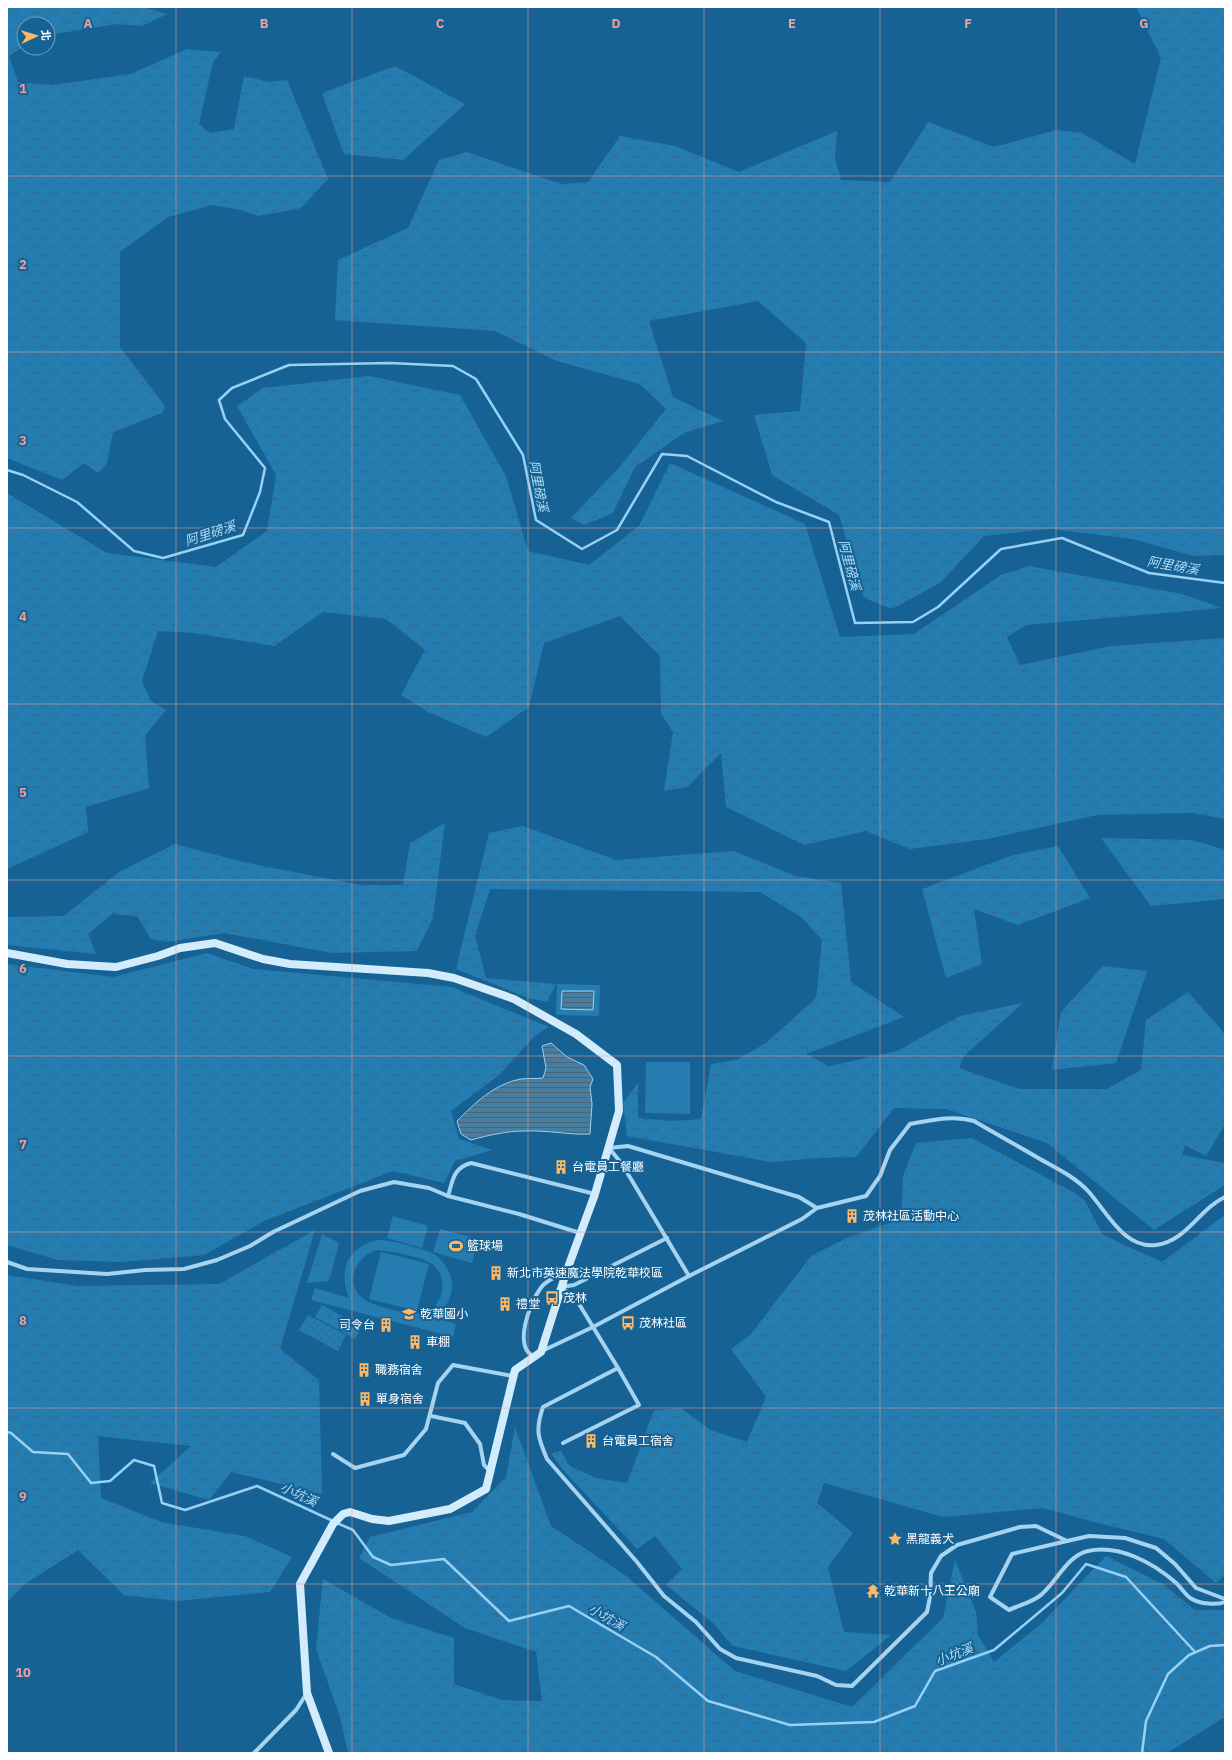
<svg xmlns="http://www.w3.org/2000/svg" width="1232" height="1760" font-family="'IBM Plex Sans','Noto Sans TC',sans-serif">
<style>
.grass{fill:url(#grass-tufts)}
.forest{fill:url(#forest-crowns)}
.garden{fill:url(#garden-dots)}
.pitch{fill:#257cb0;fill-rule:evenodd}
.water{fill:url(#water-rules);stroke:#97d2f4}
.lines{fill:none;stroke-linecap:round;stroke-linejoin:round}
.stream{stroke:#97d2f4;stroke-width:2.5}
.street{stroke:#a5d4f1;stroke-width:4}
.secondary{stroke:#d3ecfc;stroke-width:8}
.grid{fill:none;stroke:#ed9e9e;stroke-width:1;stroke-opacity:0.55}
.labels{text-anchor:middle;stroke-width:4;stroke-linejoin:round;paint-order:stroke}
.poi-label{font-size:12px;fill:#fff;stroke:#166294;text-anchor:start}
.water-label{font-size:13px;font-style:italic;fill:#b1def8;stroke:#166294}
.grid-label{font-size:13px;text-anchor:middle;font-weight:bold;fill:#ed9e9e;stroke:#166294;stroke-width:4;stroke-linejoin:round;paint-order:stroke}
</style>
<defs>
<pattern id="grass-tufts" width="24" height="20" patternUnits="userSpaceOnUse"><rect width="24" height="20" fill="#257cb0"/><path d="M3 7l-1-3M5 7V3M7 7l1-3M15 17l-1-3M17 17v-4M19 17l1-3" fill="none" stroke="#376683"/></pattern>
<pattern id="forest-crowns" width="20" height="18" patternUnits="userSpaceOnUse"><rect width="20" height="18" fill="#257cb0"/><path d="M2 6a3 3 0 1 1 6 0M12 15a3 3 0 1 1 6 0" fill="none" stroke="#376683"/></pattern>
<pattern id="garden-dots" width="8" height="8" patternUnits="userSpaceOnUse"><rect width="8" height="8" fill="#257cb0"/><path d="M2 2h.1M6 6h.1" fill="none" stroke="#376683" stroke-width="1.8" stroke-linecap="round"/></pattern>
<pattern id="water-rules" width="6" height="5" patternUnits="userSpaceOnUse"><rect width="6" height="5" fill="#477ea0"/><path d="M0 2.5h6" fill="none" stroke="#4a6576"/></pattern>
</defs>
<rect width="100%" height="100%" fill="#166294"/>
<!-- grass -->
<g class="grass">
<path d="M322,1234L339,1243L329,1281L307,1283Z"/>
<path d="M322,1305L362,1327L355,1339L315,1317Z"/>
</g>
<!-- forest -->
<g class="forest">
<path d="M7,7H143L167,14L142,26L117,24L48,35V24H24V46L9,56L18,82L52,85L131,74L187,49L221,52L213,62L199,124L210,133L234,129L244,76L269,82L287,80L328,179L301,208L258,216L241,210L212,205L168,217L120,252V347L165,406L162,413L113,432L107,463L98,473L84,463L62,480L7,458Z"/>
<path d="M1136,7H1225V555L1194,556L1133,539L1050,529L984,536L940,583L892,609L864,598L839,515L772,475L754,415L800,411L806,343L758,301L649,321L673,397L723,421L684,433L635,467L613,513L584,525L571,518L618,469L666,409L640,384L557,361L495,331L335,320L338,260L408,228L439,160L467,152L561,184L588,182L620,136L675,146L739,172L837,131L835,158L841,180L890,182L928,122L994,147L1056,130L1082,133L1135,164L1161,58Z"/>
<path d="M395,66L465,104L403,160L344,154L322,93Z"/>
<path d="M369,376L460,395L506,476L528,551L589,565L639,526L670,463L805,524L840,637L914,634L1001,575L1029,566L1182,594L1222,608L1026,625L1007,637L1020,665L1111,646L1225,638V819L1193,813L1097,815L987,839L910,849L866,831L804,845L726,807L721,753L687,787L664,791L673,732L661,714L660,656L620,616L544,643L529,707L486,737L428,712L401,695L425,650L386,619L323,612L274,646L194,633L158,631L142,681L151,701L166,710L145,735L149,788L86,807L88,832L7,869V493L107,553L216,567L267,531L276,475L237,406L263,388Z"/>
<path d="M445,823L433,918L417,951L332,953L224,933L167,942L151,939L137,916L112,914L88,934L96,954L7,945V917L64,916L119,872L175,844L243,862L360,885H403L410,843Z"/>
<path d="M523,826L616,860L733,851L796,876L841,883L851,982L904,1017L806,1054L829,1066L897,1051L960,1016L1023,1003L964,1056L959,1068L1019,1089H1107L1141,1070L1146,1020L1188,992L1225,1034V1124L1206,1156L1185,1145L1182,1155L1225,1163V1185L1154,1230L1047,1143L946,1109L894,1108L856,1157L817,1158L771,1162L627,1136L623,1103L638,1083V1118L672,1121L701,1119L711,1064L736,1060L766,1043L816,998L822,940L802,918L760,892L490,889L475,936L486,978L556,984L547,1002L528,998L456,969L489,833Z"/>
<path d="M1101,838L1193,840L1225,850V899L1151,906Z"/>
<path d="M1058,846L1090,898L1018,925L974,909L982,964L946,978L922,889L1013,855Z"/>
<path d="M207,953L253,969L452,987L549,1027L535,1036L498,1076L451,1111L459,1139L492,1150L455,1161L444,1183L393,1171L264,1221L204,1255L121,1262L58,1260L7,1245V964L113,977Z"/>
<path d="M1103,966L1147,971L1116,1063L1052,1070L1061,1012Z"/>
<path d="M972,1138L1075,1193L1085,1201L1103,1235L1162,1262L1225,1215V1575L1216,1583L1164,1539L1098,1523L1043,1508L943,1517L824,1483L817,1503L853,1533L828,1567L844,1632L891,1635L846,1671L733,1646L713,1623L666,1585L682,1569L655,1536L637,1549L564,1471L551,1453L561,1451L570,1466L596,1478L627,1483L654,1410L681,1408L710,1430L747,1442L766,1397L731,1349L751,1334L811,1256L849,1237L901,1219L903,1176L916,1143Z"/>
<path d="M315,1230L280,1349L319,1380L322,1494L231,1472L209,1500L150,1483L191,1446L98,1436L101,1498L161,1522L245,1536L292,1557L270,1592L178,1601L124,1595L78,1550L25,1584L7,1602V1275L78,1286L219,1284Z"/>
<path d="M515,1427L551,1526L625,1575L735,1671L852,1707L943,1618L955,1560L976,1612L978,1635L994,1662L1042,1623L1106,1556L1163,1584L1195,1610H1225V1717L1167,1753H348L340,1717L316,1649L323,1579L391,1618L454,1638V1684L502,1700L542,1701L536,1652L465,1628L359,1558L370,1537L472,1512L506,1477Z"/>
</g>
<!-- garden -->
<path class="garden" d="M308,1315L346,1335L338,1351L299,1330Z"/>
<!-- pitch -->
<g class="pitch">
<path d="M557,984L600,985L599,1016L556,1015Z"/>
<path d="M646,1062H690V1114L645,1113Z"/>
<path d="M393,1216L428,1226L422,1248L387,1238Z"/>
<path d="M440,1229L478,1239L472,1263L433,1252Z"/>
<path d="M377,1240C391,1240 422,1248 434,1254C438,1256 442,1261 445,1265C459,1284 451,1303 435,1318L456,1324L453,1337L311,1300L315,1288L349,1298C338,1270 347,1248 377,1240ZM376,1250C390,1251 420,1256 432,1264C449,1276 444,1309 423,1313C410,1315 381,1308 369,1302C343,1290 352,1258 376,1250Z"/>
<path d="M381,1252L429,1264L417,1311L369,1299Z"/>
</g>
<!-- water -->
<g class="water">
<path d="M562,991H594L593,1010L561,1009Z"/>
<path d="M551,1043L567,1057L584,1065L593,1079L590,1087L592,1104L590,1134C568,1135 547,1130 525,1131C507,1131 489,1135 471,1140L461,1134L457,1121C475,1103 494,1084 521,1079C528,1078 536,1079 543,1078L546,1068L542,1046Z"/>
</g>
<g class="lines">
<!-- stream -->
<g class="stream">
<path d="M7,470L23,475L77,502L134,551L163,558L243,535L260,492L265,468L225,419L219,400L232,388L289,365L390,363L453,366L476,379L523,455L536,520L582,549L617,530L662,454L687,456L776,502L829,522L855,623L913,622L938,607L1001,549L1062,538L1149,573L1225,583"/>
<path d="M7,1432L11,1433L33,1452L68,1454L91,1483L110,1481L134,1460L154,1466L162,1503L185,1510L257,1486L333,1521"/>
<path d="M337,1523L353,1530L373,1557L391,1565L444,1559L509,1621L569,1606L656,1657L708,1701L790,1725L874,1722L915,1706L935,1671L994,1650L1062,1593L1086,1564L1126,1577L1195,1652"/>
<path d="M1142,1753L1146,1721L1168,1674L1189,1655L1210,1646L1225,1645"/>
</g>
<!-- street -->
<g class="street">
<path d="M609,1148L628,1146L799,1197L817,1208"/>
<path d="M609,1148L622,1164L689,1276"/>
<path d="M448,1196C453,1180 453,1168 471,1163L595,1194"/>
<path d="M7,1262L27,1269L107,1274L145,1270L184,1269L217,1260L250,1246L273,1232L360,1191L394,1182L429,1188L448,1196L519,1214L580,1233"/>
<path d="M561,1287L576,1299L618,1368L543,1407C535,1430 538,1438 547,1459L637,1562L664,1596L696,1622L720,1649L736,1658L817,1676L836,1685L852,1686L927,1612L930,1597L931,1573L941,1556L957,1545L1020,1527L1036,1526L1067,1541L1089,1536L1125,1538L1156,1548L1175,1564L1196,1588L1225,1599"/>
<path d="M561,1287L574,1285L667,1238"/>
<path d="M542,1351L593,1327L689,1276L802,1219L817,1208L866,1196L880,1176L890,1150L910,1124C932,1120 953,1115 974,1121C996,1134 1018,1146 1040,1159C1056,1168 1075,1177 1088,1191C1107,1212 1124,1249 1156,1245C1187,1241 1199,1209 1225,1197"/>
<path d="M535,1357C512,1348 530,1303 540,1289C546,1280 556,1277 566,1273"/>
<path d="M431,1416L465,1423L480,1444L484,1465L491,1472"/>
<path d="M563,1443L639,1405L618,1368"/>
<path d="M333,1454L355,1468L404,1455L426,1429L438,1383L453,1365L513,1376"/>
<path d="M1067,1541L1012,1554L990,1597L1009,1610C1019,1605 1034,1602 1042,1594C1058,1580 1067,1556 1088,1551C1119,1544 1153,1563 1175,1582C1181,1587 1186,1596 1192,1599C1200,1604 1217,1605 1225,1602"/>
<path d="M254,1753L296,1710L307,1693"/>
</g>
<!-- secondary -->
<path class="secondary" d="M7,953L67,964L116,967L158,956L180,948L215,943L263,959L290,964L428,973L454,978L514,999L576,1034L617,1065L619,1111L595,1194L566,1273L541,1352L515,1370L486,1489L450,1509L389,1521L372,1519L350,1512L343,1514L333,1524L300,1584L307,1693L329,1753"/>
</g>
<!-- grid -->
<path class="grid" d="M176,7V1753M352,7V1753M528,7V1753M704,7V1753M880,7V1753M1056,7V1753M7,176H1225M7,352H1225M7,528H1225M7,704H1225M7,880H1225M7,1056H1225M7,1232H1225M7,1408H1225M7,1584H1225"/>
<!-- icons -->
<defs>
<symbol id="building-bare" viewBox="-9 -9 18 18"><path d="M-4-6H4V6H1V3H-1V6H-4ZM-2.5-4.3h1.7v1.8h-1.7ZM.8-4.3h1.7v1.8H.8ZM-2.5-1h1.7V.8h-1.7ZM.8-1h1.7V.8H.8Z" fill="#ffb865" stroke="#166294" stroke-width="2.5" paint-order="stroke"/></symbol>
<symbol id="stadium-bare" viewBox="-9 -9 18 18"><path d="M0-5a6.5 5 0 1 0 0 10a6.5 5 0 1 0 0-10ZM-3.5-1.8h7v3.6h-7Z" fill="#ffb865" stroke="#166294" stroke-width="2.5" paint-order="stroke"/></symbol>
<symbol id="bus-bare" viewBox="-9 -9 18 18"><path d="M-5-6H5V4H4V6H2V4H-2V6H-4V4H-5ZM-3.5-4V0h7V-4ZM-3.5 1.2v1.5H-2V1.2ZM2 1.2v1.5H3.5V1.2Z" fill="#ffb865" stroke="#166294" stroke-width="2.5" paint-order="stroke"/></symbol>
<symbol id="school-bare" viewBox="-9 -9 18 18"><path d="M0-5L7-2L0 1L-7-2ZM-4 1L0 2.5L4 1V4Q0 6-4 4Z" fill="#ffb865" stroke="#166294" stroke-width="2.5" paint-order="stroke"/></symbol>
<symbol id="sight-bare" viewBox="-9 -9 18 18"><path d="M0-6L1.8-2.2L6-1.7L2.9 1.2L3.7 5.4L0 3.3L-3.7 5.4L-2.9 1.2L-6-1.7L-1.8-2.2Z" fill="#ffb865" stroke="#166294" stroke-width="2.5" paint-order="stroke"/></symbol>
<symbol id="temple-bare" viewBox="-9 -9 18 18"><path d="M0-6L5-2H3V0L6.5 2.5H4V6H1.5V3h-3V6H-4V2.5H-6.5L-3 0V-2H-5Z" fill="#ffb865" stroke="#166294" stroke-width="2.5" paint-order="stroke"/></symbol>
</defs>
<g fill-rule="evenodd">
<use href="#building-bare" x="551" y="1157" width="20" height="20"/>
<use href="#building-bare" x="842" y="1206" width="20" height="20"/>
<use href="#stadium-bare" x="446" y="1236" width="20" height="20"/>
<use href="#building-bare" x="486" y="1263" width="20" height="20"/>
<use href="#bus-bare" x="542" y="1288" width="20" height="20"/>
<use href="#building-bare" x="495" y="1294" width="20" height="20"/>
<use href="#school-bare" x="399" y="1304" width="20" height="20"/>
<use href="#bus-bare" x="618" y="1313" width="20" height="20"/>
<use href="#building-bare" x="376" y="1315" width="20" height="20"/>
<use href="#building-bare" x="405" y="1332" width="20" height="20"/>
<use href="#building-bare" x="354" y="1360" width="20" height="20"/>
<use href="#building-bare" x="355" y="1389" width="20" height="20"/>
<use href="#building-bare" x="581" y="1431" width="20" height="20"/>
<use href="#sight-bare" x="885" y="1529" width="20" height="20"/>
<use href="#temple-bare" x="863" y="1581" width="20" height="20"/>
</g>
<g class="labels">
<!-- poi labels -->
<g class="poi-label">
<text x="572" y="1171">台電員工餐廳</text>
<text x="863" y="1220">茂林社區活動中心</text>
<text x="467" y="1250">籃球場</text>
<text x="507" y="1277">新北市英速魔法學院乾華校區</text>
<text x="563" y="1302">茂林</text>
<text x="516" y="1308">禮堂</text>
<text x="420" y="1318">乾華國小</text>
<text x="639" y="1327">茂林社區</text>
<text x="375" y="1329" text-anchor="end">司令台</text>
<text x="426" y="1346">車棚</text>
<text x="375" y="1374">職務宿舍</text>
<text x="376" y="1403">單身宿舍</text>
<text x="602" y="1445">台電員工宿舍</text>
<text x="906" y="1543">黑龍義犬</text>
<text x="884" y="1595">乾華新十八王公廟</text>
</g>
<!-- water labels -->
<g class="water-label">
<text transform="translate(539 486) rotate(79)" y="5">阿里磅溪</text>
<text transform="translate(210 533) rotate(-18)" y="5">阿里磅溪</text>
<text transform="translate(850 565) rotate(75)" y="5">阿里磅溪</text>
<text transform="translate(1173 565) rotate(10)" y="5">阿里磅溪</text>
<text transform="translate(299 1494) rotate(25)" y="5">小坑溪</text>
<text transform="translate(607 1617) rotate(30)" y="5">小坑溪</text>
<text transform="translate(954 1654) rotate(-21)" y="5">小坑溪</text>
</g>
</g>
<g class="grid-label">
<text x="88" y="28">A</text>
<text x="264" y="28">B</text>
<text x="440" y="28">C</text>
<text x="616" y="28">D</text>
<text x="792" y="28">E</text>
<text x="968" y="28">F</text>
<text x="1144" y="28">G</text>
<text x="23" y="93">1</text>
<text x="23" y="269">2</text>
<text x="23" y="445">3</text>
<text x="23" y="621">4</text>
<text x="23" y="797">5</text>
<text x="23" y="973">6</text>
<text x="23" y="1149">7</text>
<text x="23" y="1325">8</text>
<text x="23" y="1501">9</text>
<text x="23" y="1677">10</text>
</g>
<!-- border -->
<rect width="1232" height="1760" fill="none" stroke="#ffffff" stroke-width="16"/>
<!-- north arrow -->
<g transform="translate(36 36) rotate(86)"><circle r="19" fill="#166294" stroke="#73a1bf"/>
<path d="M0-3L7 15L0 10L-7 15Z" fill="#ffb865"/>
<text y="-6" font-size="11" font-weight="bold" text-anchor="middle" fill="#ffffff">北</text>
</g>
</svg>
